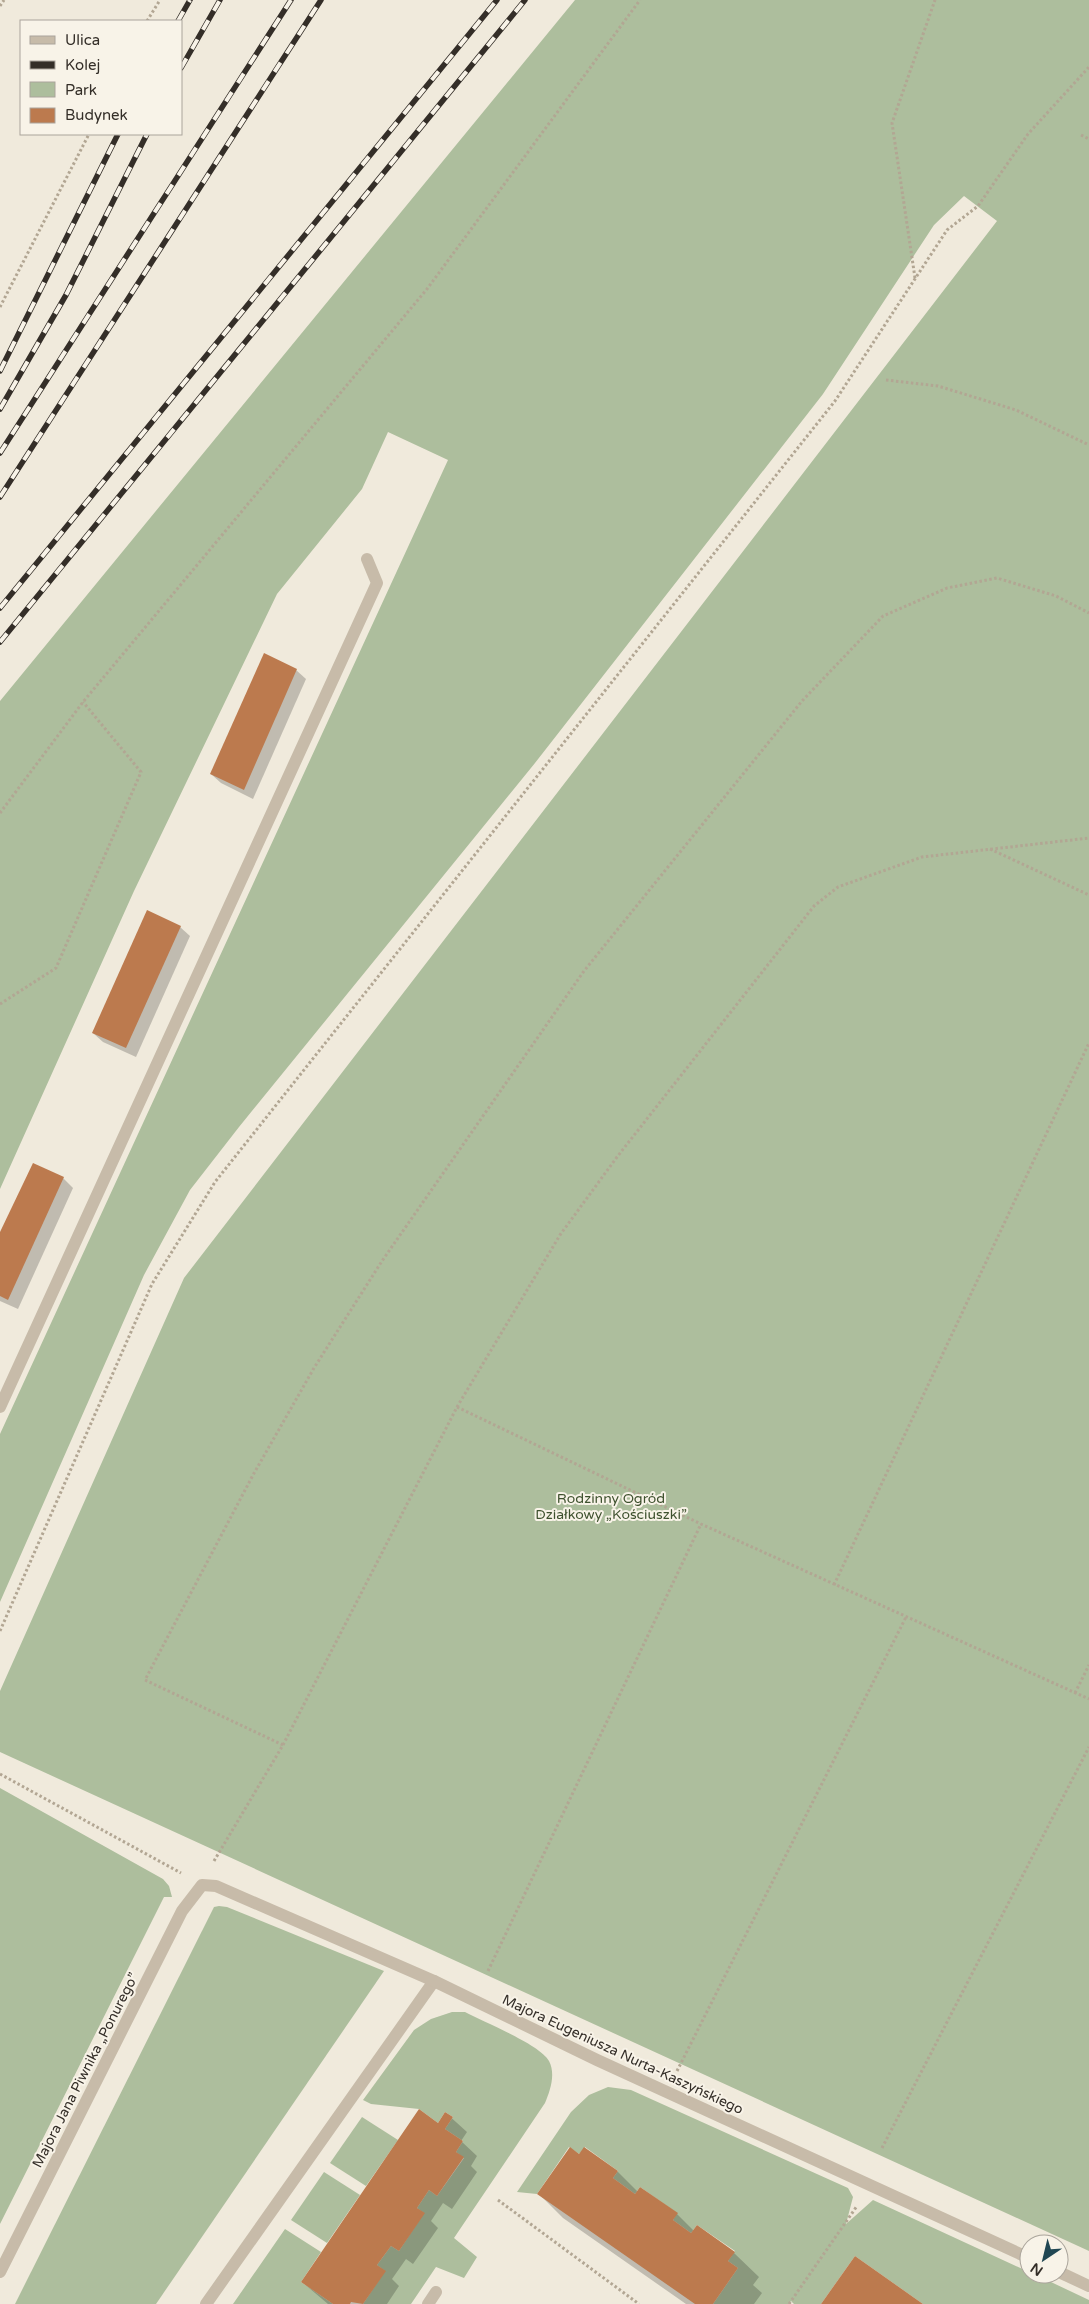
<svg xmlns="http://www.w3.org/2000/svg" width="1089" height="2304" font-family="'Varela Round',sans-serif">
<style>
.green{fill:#adbe9d}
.shadow{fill:#0003}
.building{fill:#bc7a4e}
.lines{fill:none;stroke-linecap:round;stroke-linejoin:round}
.path{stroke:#b2a693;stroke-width:3;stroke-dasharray:2.5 2.5;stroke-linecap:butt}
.service{stroke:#c7bba9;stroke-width:12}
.minor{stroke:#c7bba9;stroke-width:12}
.rail-casing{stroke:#342e28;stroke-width:5.5}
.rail{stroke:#f8f3e8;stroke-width:4;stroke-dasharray:11;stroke-linecap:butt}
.labels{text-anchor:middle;stroke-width:4;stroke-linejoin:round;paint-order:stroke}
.park-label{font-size:14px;fill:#3e512e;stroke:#f8f3e8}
.street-label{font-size:14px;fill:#342e28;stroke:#f8f3e8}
</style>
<rect width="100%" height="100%" fill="#f0eadc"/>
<!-- green -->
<g class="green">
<path d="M575,0H1089V2251L0,1752V1691L184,1278L997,221L964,196L934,225L823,394L535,763L239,1127L190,1190L144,1275L0,1602V1434L448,460L388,432L362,489L277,594L134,891L0,1189V701Z"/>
<path d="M0,1788L163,1879L169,1886L172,1897H164L0,2224Z"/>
<path d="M219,1906L227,1907L384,1971L156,2304H15L214,1907Z"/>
<path d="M452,2012H465C484,2022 541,2045 549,2061C556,2074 550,2091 545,2103L454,2238L477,2257L464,2278L436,2267L411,2304H363L385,2271L377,2265L391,2246L399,2251L424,2213L417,2208L429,2190L437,2196L464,2158L456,2152L463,2141L445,2129L453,2117L445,2112L438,2123L419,2109L371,2104L363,2100L414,2030L431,2019Z"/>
<path d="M608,2087L631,2090L848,2188L853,2197L846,2224L873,2200L1029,2272V2274H1034L1089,2300V2304H923L855,2256L821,2304H794L791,2301L789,2304H713L738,2268L728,2261L735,2251L697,2225L691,2233L673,2220L677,2213L640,2187L635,2194L613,2178L618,2171L585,2147L579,2154L569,2147L537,2194L517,2192L571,2112L589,2095Z"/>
<path d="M362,2117L398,2140L366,2186L330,2163Z"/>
<path d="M324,2172L360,2195L327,2243L291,2220Z"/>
<path d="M285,2229L321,2252L301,2282L333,2304H233Z"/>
</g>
<!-- shadow -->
<g class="shadow">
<path d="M296,670L306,679L253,799L221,783L211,774Z"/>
<path d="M180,927L190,936L136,1057L103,1042L93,1033Z"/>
<path d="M63,1178L73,1188L18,1309L0,1301V1235Z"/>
<path d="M446,2113L467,2132L461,2141L477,2156L471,2166L477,2172L452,2209L443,2203L431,2221L438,2228L413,2264L406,2259L392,2279L399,2286L387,2304H328L302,2282L438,2125Z"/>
<path d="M585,2149L618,2172L638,2192L677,2214L694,2231L734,2253L759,2277L753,2285L762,2293L754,2304H686L563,2218L539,2194Z"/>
</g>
<!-- building -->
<g class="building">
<path d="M264,653L297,669L244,790L210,774Z"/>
<path d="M147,910L181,926L126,1048L92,1033Z"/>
<path d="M33,1163L64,1177L8,1300L0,1296V1232Z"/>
<path d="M419,2109L438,2123L445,2112L453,2117L445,2129L463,2141L456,2152L464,2157L437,2196L429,2190L417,2208L425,2213L399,2251L391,2246L377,2265L386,2271L363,2304L351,2302L350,2304H333L301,2282Z"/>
<path d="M570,2147L579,2154L584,2147L618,2171L613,2178L635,2194L640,2187L678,2213L673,2220L691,2233L697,2225L735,2252L728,2261L738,2268L713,2304H695L537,2194Z"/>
<path d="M855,2256L923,2304H821Z"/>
</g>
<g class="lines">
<!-- path -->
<g class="path">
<path d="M0,6L4,0"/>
<path d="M147,21L160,0"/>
<path d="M1081,135L1089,139"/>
<path d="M915,278L892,123L935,0"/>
<path d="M0,307L89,134"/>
<path d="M886,380L938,386L1016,410L1089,445"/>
<path d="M0,813L83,702L427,289L640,0"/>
<path d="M990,849L1089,895"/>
<path d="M0,1004L56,968L141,772L83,702"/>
<path d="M457,1407L701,1524L1089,1699"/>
<path d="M834,1585L1089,1043"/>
<path d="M0,1631L152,1284L215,1182L835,401L947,230L978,206L1028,134L1089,67"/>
<path d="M1075,1693L1089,1665"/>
<path d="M283,1745L145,1680L253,1475L314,1368L382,1261L584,971L802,701L883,616L947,588L997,578L1056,596L1089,613"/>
<path d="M0,1774L181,1873"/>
<path d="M214,1861L283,1745L457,1407L560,1235L617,1157L814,906L838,887L922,857L1089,838"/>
<path d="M488,1971L701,1524"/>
<path d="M677,2071L906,1617"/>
<path d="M882,2148L1089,1747"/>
<path d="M498,2200L639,2304"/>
<path d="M789,2304L857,2206"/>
</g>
<!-- service -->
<g class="service">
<path d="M0,1407L377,583L367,559"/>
<path d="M206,2304L434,1981"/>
<path d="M428,2304L436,2292"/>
</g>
<!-- minor -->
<g class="minor">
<path d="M0,2272L182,1911L202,1885L216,1886L434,1981L597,2060L1029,2258"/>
<path d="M1059,2272L1089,2286"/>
</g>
<defs>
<g id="rail">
<path d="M178,21L190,0"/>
<path d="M181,68L220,0"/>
<path d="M0,371L118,134"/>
<path d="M0,409L66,295L147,134"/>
<path d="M0,453L291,0"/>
<path d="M0,497L321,0"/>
<path d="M0,608L497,0"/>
<path d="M0,642L525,0"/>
</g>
</defs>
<!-- rail casing -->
<use href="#rail" class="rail-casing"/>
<!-- rail -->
<use href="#rail" class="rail"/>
</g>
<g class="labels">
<!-- park labels -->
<g class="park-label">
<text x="611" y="1503">Rodzinny Ogród<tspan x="611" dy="16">Działkowy „Kościuszki”</tspan></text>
</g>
<!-- street labels -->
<g class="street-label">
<text transform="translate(623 2054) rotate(25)" y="5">Majora Eugeniusza Nurta-Kaszyńskiego</text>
<text transform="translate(85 2070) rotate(-63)" y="5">Majora Jana Piwnika „Ponurego”</text>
</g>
</g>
<!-- legend -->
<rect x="20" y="20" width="162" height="115" fill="#f8f3e8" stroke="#aaa49b"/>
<rect x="30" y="36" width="25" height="8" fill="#c7bba9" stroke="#aaa49b"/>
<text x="65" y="45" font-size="15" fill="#342e28">Ulica</text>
<rect x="30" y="61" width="25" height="8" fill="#342e28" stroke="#aaa49b"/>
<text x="65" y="70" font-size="15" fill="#342e28">Kolej</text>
<rect x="30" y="82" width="25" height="15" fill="#adbe9d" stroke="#aaa49b"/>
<text x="65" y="95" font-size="15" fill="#342e28">Park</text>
<rect x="30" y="108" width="25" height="15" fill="#bc7a4e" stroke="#aaa49b"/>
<text x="65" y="120" font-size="15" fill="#342e28">Budynek</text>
<!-- north arrow -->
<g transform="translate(1044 2259) rotate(215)"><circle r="24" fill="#f8f3e8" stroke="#aaa49b"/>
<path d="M0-4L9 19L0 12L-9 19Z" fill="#214753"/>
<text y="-8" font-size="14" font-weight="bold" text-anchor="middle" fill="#342e28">N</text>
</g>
</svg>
